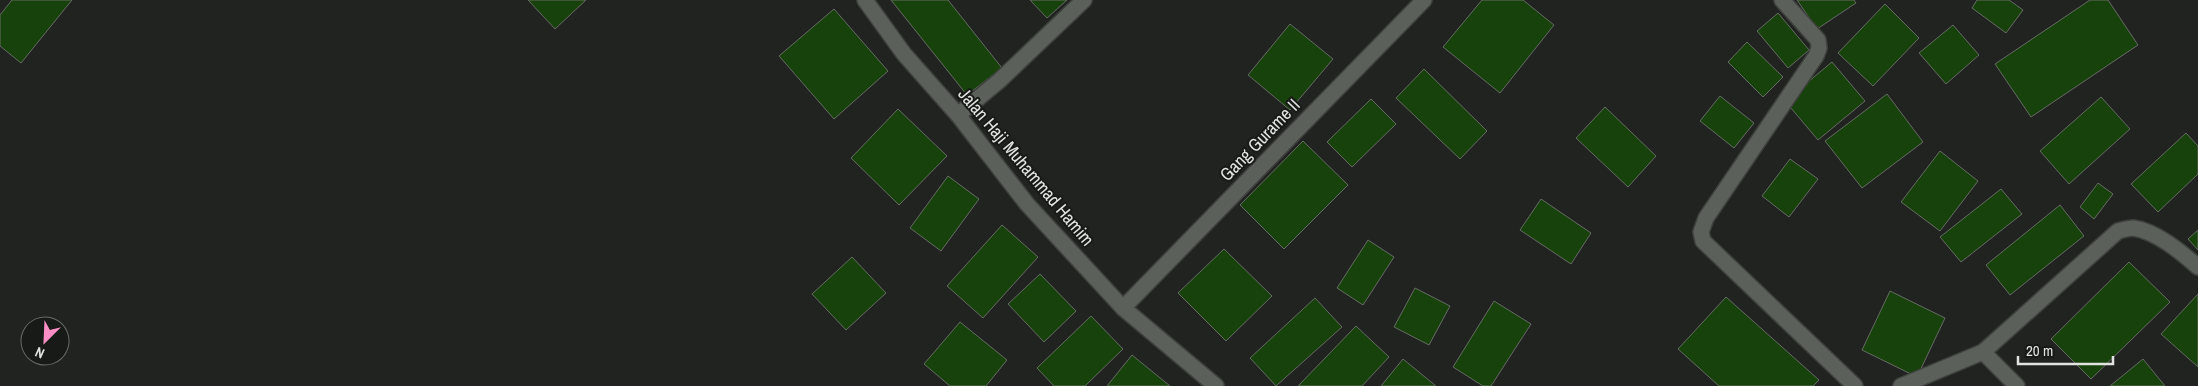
<svg xmlns="http://www.w3.org/2000/svg" width="2198" height="386" font-family="'Archivo Narrow',sans-serif">
<style>
.building{fill:#18420b;stroke:#666b65}
.lines{fill:none;stroke-linecap:round;stroke-linejoin:round}
.minor-casing{stroke:#3e413d;stroke-width:18}
.minor{stroke:#5c605b;stroke-width:15}
.labels{text-anchor:middle;stroke-width:4;stroke-linejoin:round;paint-order:stroke}
.street-label{font-size:18px;fill:#e2e4e1;stroke:#171a16}
</style>
<rect width="100%" height="100%" fill="#20231f"/>
<!-- building -->
<g class="building">
<path d="M12,0H72L21,63L0,46V15Z"/>
<path d="M528,0H586L555,29Z"/>
<path d="M891,0H948L1002,68L967,95Z"/>
<path d="M1030,0H1067L1047,18Z"/>
<path d="M1482,0H1523L1554,25L1500,93L1443,47Z"/>
<path d="M1797,0H1854L1856,3L1817,29Z"/>
<path d="M1977,0H2009L2023,10L2006,33L1972,8Z"/>
<path d="M2090,0H2108L2138,45L2031,117L1995,64Z"/>
<path d="M1885,4L1919,38L1873,86L1838,53Z"/>
<path d="M834,9L888,71L834,119L779,56Z"/>
<path d="M1778,13L1809,50L1788,68L1757,31Z"/>
<path d="M1290,24L1333,59L1290,110L1248,75Z"/>
<path d="M1953,25L1979,55L1946,84L1919,53Z"/>
<path d="M1747,42L1783,77L1763,97L1728,62Z"/>
<path d="M1832,62L1865,101L1818,140L1785,101Z"/>
<path d="M1424,69L1487,131L1460,159L1396,98Z"/>
<path d="M1887,94L1923,142L1862,188L1825,141Z"/>
<path d="M1720,96L1754,123L1734,148L1700,121Z"/>
<path d="M2101,97L2130,129L2069,184L2040,151Z"/>
<path d="M1371,99L1396,124L1352,167L1327,142Z"/>
<path d="M1605,107L1656,156L1628,187L1576,138Z"/>
<path d="M898,109L947,156L899,205L851,158Z"/>
<path d="M2186,133L2198,146V174L2158,212L2131,184Z"/>
<path d="M1303,141L1348,185L1284,249L1240,205Z"/>
<path d="M1940,151L1978,181L1940,231L1901,202Z"/>
<path d="M1790,159L1818,179L1789,217L1762,196Z"/>
<path d="M948,176L979,199L941,251L910,228Z"/>
<path d="M2098,183L2113,194L2094,219L2080,207Z"/>
<path d="M2001,189L2022,214L1961,262L1940,237Z"/>
<path d="M1541,199L1591,233L1571,264L1520,230Z"/>
<path d="M2060,205L2084,236L2010,295L1986,265Z"/>
<path d="M1002,225L1038,257L983,318L947,286Z"/>
<path d="M2198,230V250L2188,239Z"/>
<path d="M1368,240L1394,257L1363,305L1337,288Z"/>
<path d="M1224,249L1272,296L1226,341L1178,293Z"/>
<path d="M852,257L886,293L846,330L812,294Z"/>
<path d="M2129,262L2170,302L2091,379L2051,339Z"/>
<path d="M1040,274L1076,311L1044,342L1008,304Z"/>
<path d="M1415,288L1450,306L1429,345L1394,327Z"/>
<path d="M1890,291L1945,318L1917,377L1862,350Z"/>
<path d="M2198,294V367L2161,334Z"/>
<path d="M1726,297L1819,380L1813,386H1719L1678,349Z"/>
<path d="M1315,298L1342,327L1276,386L1250,358Z"/>
<path d="M1494,301L1531,324L1491,386H1483L1453,367Z"/>
<path d="M1091,316L1123,349L1085,386H1054L1037,368Z"/>
<path d="M960,322L1007,360L986,386H950L924,364Z"/>
<path d="M1356,326L1389,357L1362,386H1298Z"/>
<path d="M1132,355L1170,386H1107Z"/>
<path d="M1403,359L1436,386H1381Z"/>
<path d="M2143,359L2165,386H2110Z"/>
</g>
<g class="lines">
<defs>
<g id="minor">
<path d="M865,0L904,54L958,115L1027,204L1123,308L1216,386"/>
<path d="M1782,0L1818,40L1819,48L1816,56L1706,218L1701,232L1703,241L1855,386"/>
<path d="M958,115L1000,80L1084,0"/>
<path d="M1123,308L1424,0"/>
<path d="M1983,352L2118,231C2122,230 2129,228 2133,228C2156,231 2181,252 2198,267"/>
<path d="M1901,386L1983,352L2017,386"/>
</g>
</defs>
<!-- minor casing -->
<use href="#minor" class="minor-casing"/>
<!-- minor -->
<use href="#minor" class="minor"/>
</g>
<g class="labels">
<!-- street labels -->
<g class="street-label">
<text transform="translate(1260 140) rotate(-46)" y="6">Gang Gurame II</text>
<text transform="translate(1026 167) rotate(50)" y="6">Jalan Haji Muhammad Hamim</text>
</g>
</g>
<!-- north arrow -->
<g transform="translate(45 341) rotate(204)"><circle r="24" fill="#171a16" stroke="#686b67"/>
<path d="M0-4L9 19L0 12L-9 19Z" fill="#fb8fc5"/>
<text y="-8" font-size="14" font-weight="bold" text-anchor="middle" fill="#e2e4e1">N</text>
</g>
<!-- scale -->
<path d="M2018 356v8h95v-8" fill="none" stroke="#e2e4e1" stroke-width="2.5"/>
<text x="2026" y="356" font-size="15" fill="#e2e4e1" stroke="#171a16" stroke-width="4" paint-order="stroke">20 m</text>
</svg>
